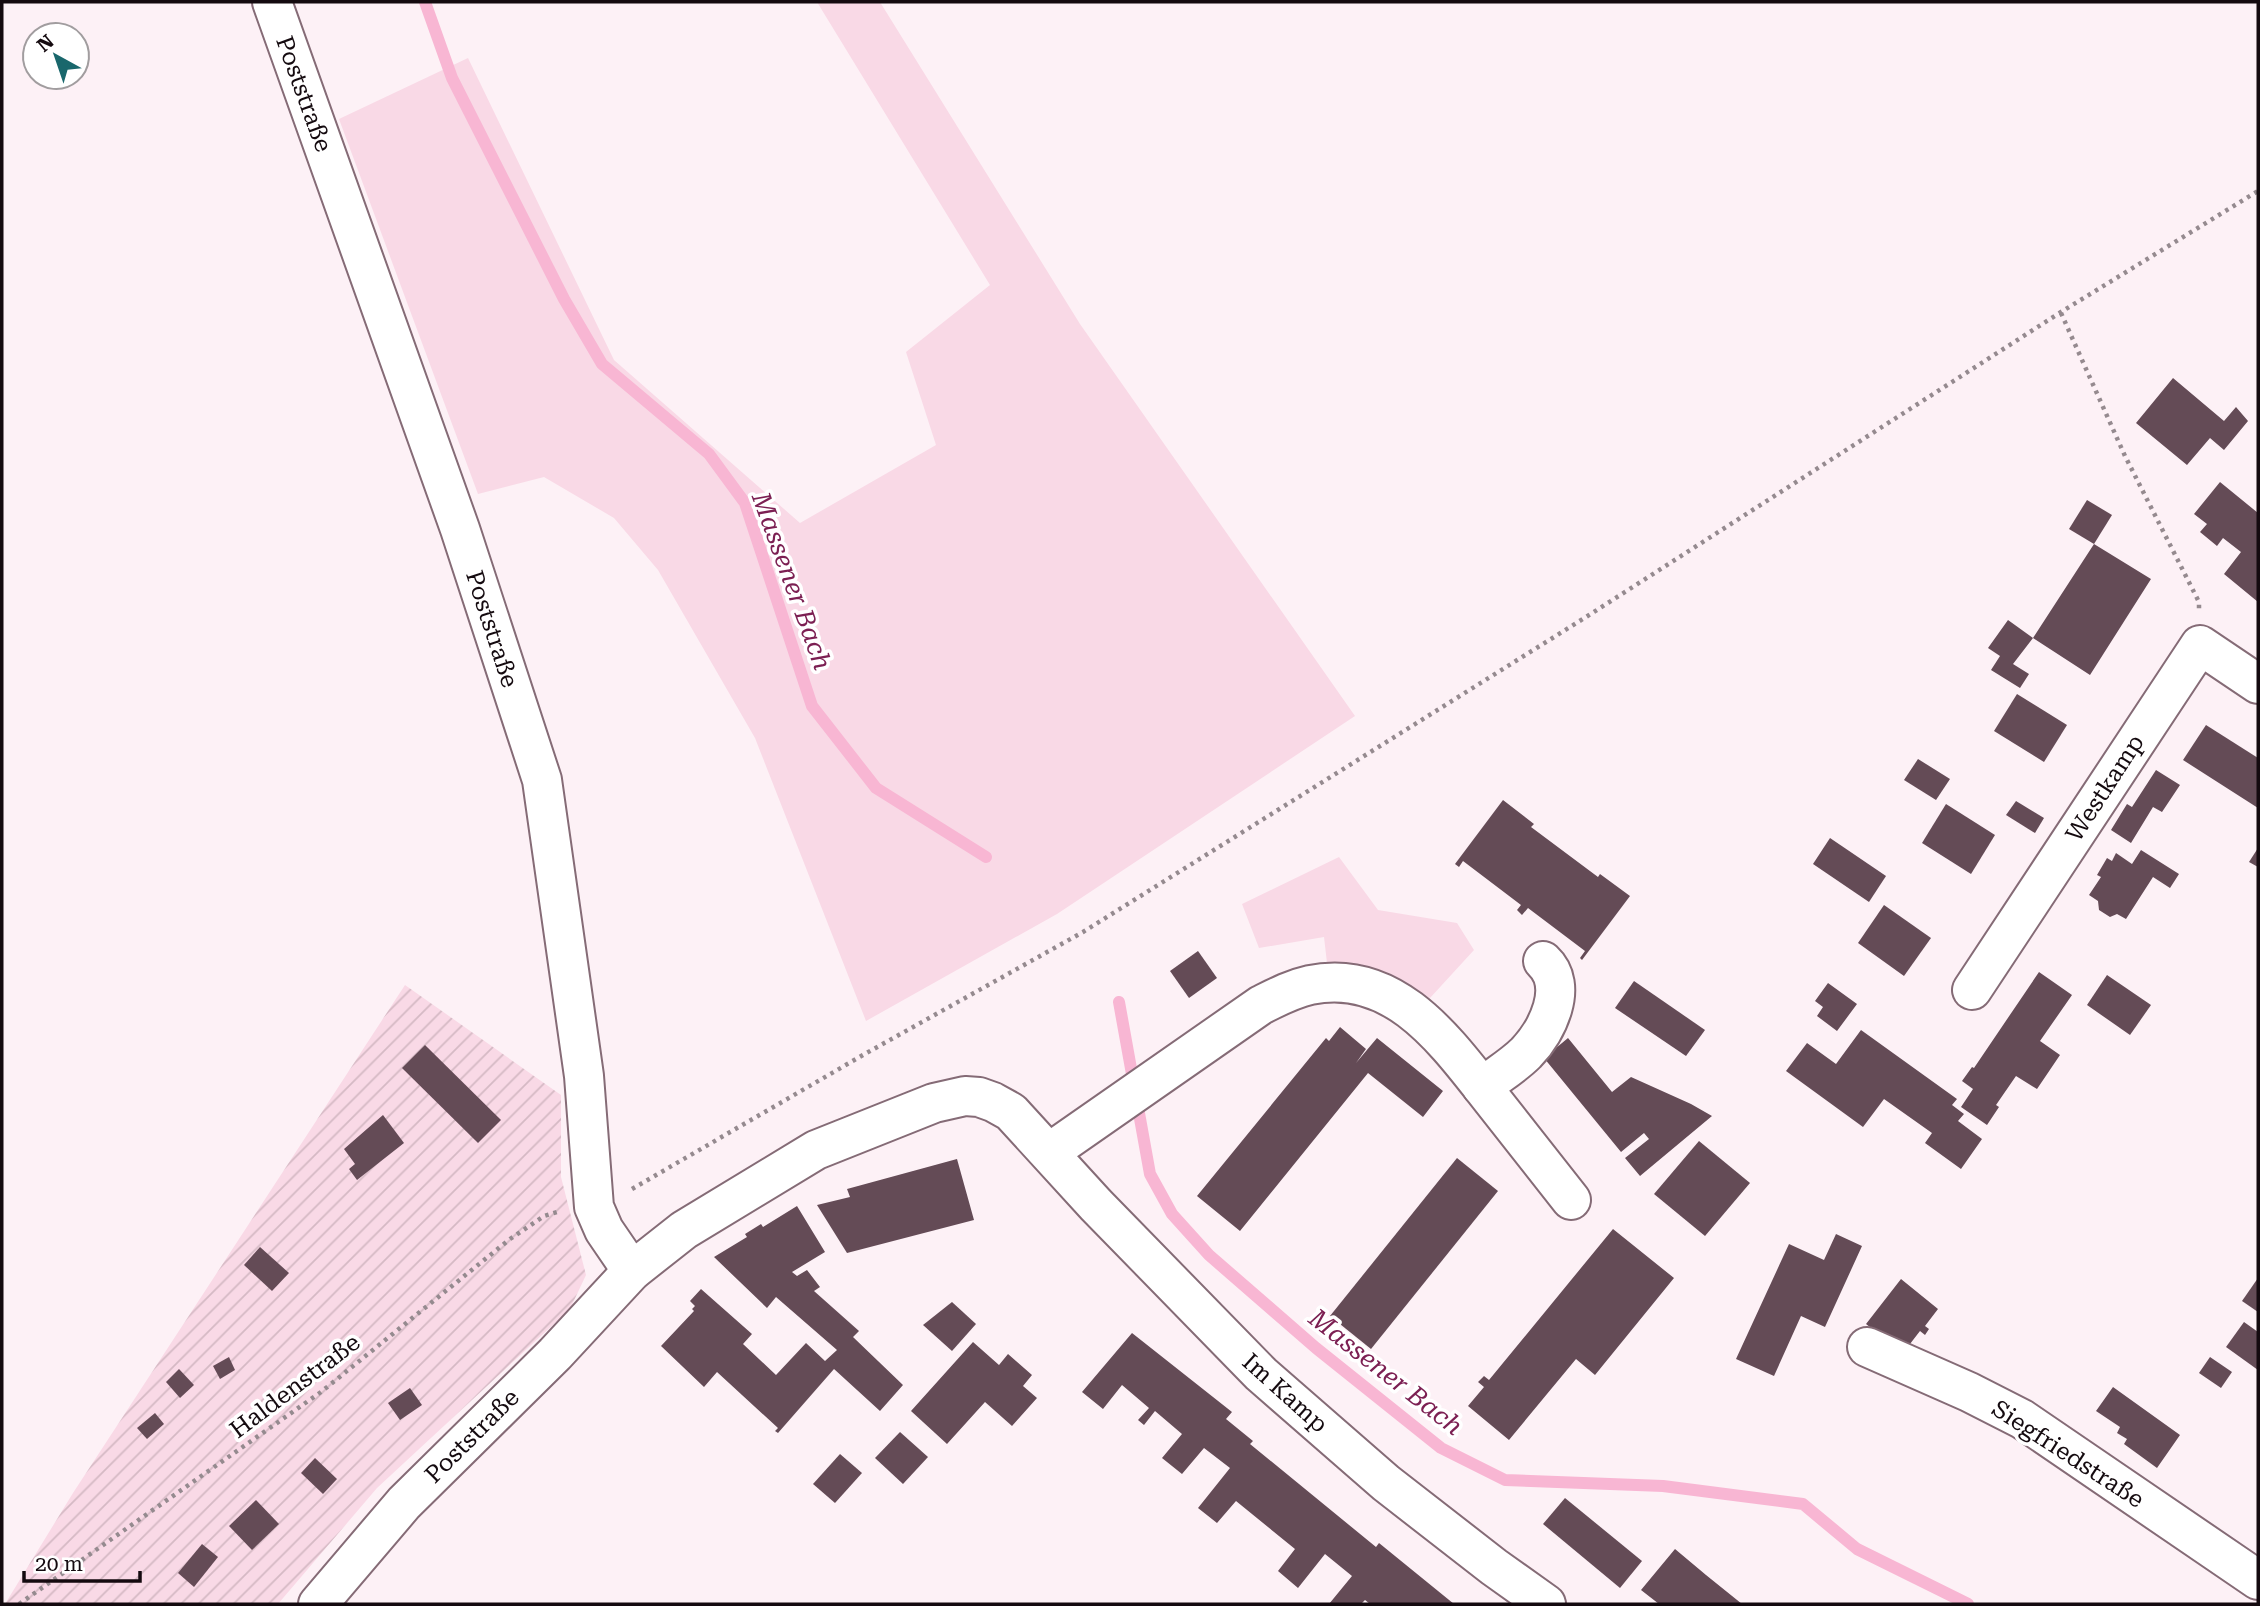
<svg xmlns="http://www.w3.org/2000/svg" width="2260" height="1606" font-family="'Roboto Serif',serif">
<style>
.green{fill:#f9d9e6}
.garden{fill:url(#garden-furrows)}
.lines{fill:none;stroke-linecap:round;stroke-linejoin:round}
.stream{stroke:#f8b6d3;stroke-width:12}
.building{fill:#644b56}
.minor-casing{stroke:#856b76;stroke-width:42}
.path{stroke:#958a8f;stroke-width:4.5;stroke-dasharray:3.5 5;stroke-linecap:butt}
.minor{stroke:#fff;stroke-width:38}
.labels{text-anchor:middle;stroke-width:7;stroke-linejoin:round;paint-order:stroke}
.street-label{font-size:24px;fill:#140a0f;stroke:#fff}
.water-label{font-size:26px;font-style:italic;fill:#7c2053;stroke:#fff}
</style>
<defs>
<pattern id="garden-furrows" width="10" height="10" patternUnits="userSpaceOnUse" patternTransform="scale(1.75)"><rect width="10" height="10" fill="#f9d9e6"/><path d="M-1 1l2-2M0 10L10 0M9 11l2-2" fill="none" stroke="#d5b9c4"/></pattern>
</defs>
<rect width="100%" height="100%" fill="#fdf1f6"/>
<!-- green -->
<g class="green">
<path d="M817,2H880L1080,324L1355,716L1057,914L866,1021L755,738L658,570L614,518L544,477L478,494L339,119L468,58L614,360L800,523L936,445L906,352L990,285Z"/>
<path d="M1339,857L1378,910L1457,923L1474,950L1430,998L1391,976L1327,963L1324,937L1259,948L1242,904Z"/>
</g>
<!-- garden -->
<path class="garden" d="M405,985L561,1095V1177L586,1275L570,1309L377,1488L278,1604H5L73,1493Z"/>
<g class="lines">
<!-- stream -->
<g class="stream">
<path d="M425,2L452,78L564,299L602,364L709,454L745,503L812,706L876,788L986,857"/>
<path d="M1119,1002L1150,1174L1172,1214L1209,1255L1316,1348L1441,1448L1505,1480L1663,1486L1803,1504L1857,1549L1968,1604"/>
</g>
</g>
<!-- building -->
<g class="building">
<path d="M2173,378L2224,421L2236,407L2248,421L2224,450L2210,438L2187,465L2136,423Z"/>
<path d="M2220,482L2258,513V602L2224,574L2241,552L2223,538L2217,546L2200,532L2207,524L2194,514Z"/>
<path d="M2087,500L2112,515L2094,544L2069,529Z"/>
<path d="M2094,544L2151,579L2090,675L2033,638L2013,664L2029,674L2020,688L1991,670L2000,656L1988,648L2008,620L2033,638Z"/>
<path d="M2017,694L2067,725L2044,762L1994,731Z"/>
<path d="M2206,725L2258,758V808L2183,760Z"/>
<path d="M1918,759L1950,779L1936,800L1904,780Z"/>
<path d="M2156,770L2180,785L2162,812L2153,807L2131,843L2111,830L2127,804L2132,807Z"/>
<path d="M1503,800L1534,824L1531,827L1598,877L1600,874L1630,896L1582,960L1580,958L1585,951L1528,908L1522,915L1517,910L1521,905L1463,861L1459,867L1455,864Z"/>
<path d="M2016,801L2044,818L2035,833L2006,815Z"/>
<path d="M1946,804L1995,835L1971,874L1922,843Z"/>
<path d="M1830,838L1886,876L1869,902L1813,864Z"/>
<path d="M2258,848V867L2249,862Z"/>
<path d="M2141,850L2179,874L2170,888L2153,877L2126,919L2117,914L2110,917L2099,910L2098,901L2089,895L2101,877L2097,875L2107,858L2112,861L2116,853L2132,864Z"/>
<path d="M1884,905L1931,938L1904,976L1858,943Z"/>
<path d="M1198,951L1217,978L1189,998L1170,971Z"/>
<path d="M2039,972L2072,995L2040,1041L2060,1055L2037,1089L2016,1076L1996,1105L1999,1107L1987,1125L1961,1107L1973,1089L1962,1081L1972,1067L1974,1068Z"/>
<path d="M2107,975L2151,1005L2130,1035L2087,1005Z"/>
<path d="M1634,981L1705,1030L1686,1056L1615,1008Z"/>
<path d="M1828,983L1857,1004L1837,1031L1817,1016L1823,1007L1815,1001Z"/>
<path d="M1340,1027L1366,1049L1356,1063L1377,1038L1443,1091L1423,1117L1368,1073L1240,1231L1197,1196L1326,1038L1329,1041Z"/>
<path d="M1861,1030L1957,1099L1952,1105L1964,1114L1958,1121L1982,1139L1961,1169L1925,1143L1932,1133L1884,1099L1863,1127L1786,1071L1807,1043L1836,1064Z"/>
<path d="M1568,1038L1612,1092L1631,1077L1691,1104L1712,1116L1640,1176L1625,1158L1649,1139L1644,1133L1621,1152L1544,1058Z"/>
<path d="M425,1045L501,1120L478,1143L402,1068Z"/>
<path d="M383,1115L404,1143L357,1180L349,1169L355,1164L344,1149Z"/>
<path d="M1699,1141L1750,1183L1705,1236L1654,1194Z"/>
<path d="M1457,1158L1498,1191L1371,1349L1330,1316Z"/>
<path d="M957,1159L974,1220L847,1253L817,1205L850,1197L847,1189Z"/>
<path d="M797,1206L825,1252L792,1272L797,1276L807,1270L820,1287L814,1291L859,1331L853,1337L903,1385L880,1411L834,1369L778,1433L775,1431L778,1428L717,1372L704,1387L661,1346L694,1311L692,1309L695,1306L690,1301L701,1289L752,1334L743,1344L776,1375L806,1343L825,1361L837,1350L776,1297L767,1308L714,1257L747,1237L745,1234L761,1224L763,1227Z"/>
<path d="M1613,1229L1674,1278L1595,1375L1576,1359L1509,1440L1468,1406L1484,1387L1478,1382L1484,1376L1489,1380Z"/>
<path d="M1836,1234L1862,1246L1825,1327L1801,1316L1774,1376L1736,1359L1789,1244L1824,1260Z"/>
<path d="M260,1247L289,1273L272,1291L244,1265Z"/>
<path d="M2258,1278V1312L2242,1301Z"/>
<path d="M1901,1279L1938,1309L1925,1326L1929,1329L1925,1335L1920,1331L1903,1353L1866,1324Z"/>
<path d="M952,1302L976,1324L952,1351L923,1325Z"/>
<path d="M2244,1322L2258,1332V1370L2226,1347Z"/>
<path d="M1132,1333L1232,1412L1226,1419L1253,1441L1250,1444L1376,1547L1379,1543L1454,1604H1370L1365,1600L1361,1604H1329L1352,1576L1325,1554L1298,1588L1278,1571L1295,1549L1236,1501L1217,1523L1198,1508L1230,1468L1204,1448L1182,1474L1162,1458L1182,1434L1155,1411L1144,1425L1138,1420L1149,1408L1122,1385L1103,1409L1082,1392Z"/>
<path d="M973,1342L999,1365L1008,1354L1032,1375L1023,1386L1037,1398L1012,1426L985,1402L947,1444L911,1411Z"/>
<path d="M229,1357L235,1370L220,1379L213,1366Z"/>
<path d="M2210,1357L2232,1372L2221,1388L2199,1373Z"/>
<path d="M179,1369L194,1385L180,1398L166,1382Z"/>
<path d="M2113,1387L2180,1435L2157,1468L2124,1444L2127,1439L2117,1433L2120,1427L2096,1411Z"/>
<path d="M410,1388L422,1405L400,1420L388,1403Z"/>
<path d="M155,1413L164,1424L147,1439L137,1428Z"/>
<path d="M900,1432L928,1457L903,1484L875,1458Z"/>
<path d="M840,1454L862,1473L835,1503L813,1484Z"/>
<path d="M315,1458L337,1479L323,1494L301,1473Z"/>
<path d="M1565,1498L1642,1561L1620,1588L1543,1524Z"/>
<path d="M256,1500L279,1524L252,1550L229,1526Z"/>
<path d="M202,1544L218,1557L194,1587L178,1573Z"/>
<path d="M1675,1549L1706,1575L1742,1604H1659L1641,1590Z"/>
</g>
<g class="lines">
<defs>
<g id="minor">
<path d="M272,2L460,529L542,780L584,1076L594,1207L604,1230L632,1271"/>
<path d="M1972,990L2200,645L2258,684"/>
<path d="M1482,1087C1496,1076 1513,1066 1526,1053C1547,1031 1570,986 1543,961"/>
<path d="M1050,1152L1261,1005C1277,997 1292,989 1310,985C1391,968 1442,1036 1486,1092C1514,1128 1543,1164 1571,1200"/>
<path d="M1867,1347L1969,1392L2022,1419L2258,1580"/>
<path d="M318,1604L404,1503L555,1354L632,1271L684,1230L816,1150L934,1103L965,1096L979,1097L993,1102L1011,1112L1096,1205L1261,1374L1386,1483L1494,1567L1546,1604"/>
</g>
</defs>
<!-- minor casing -->
<use href="#minor" class="minor-casing"/>
<!-- path -->
<g class="path">
<path d="M2061,313L2125,456L2199,602V609"/>
<path d="M632,1189L863,1055L1083,932L1586,617L2061,312L2258,191"/>
<path d="M19,1604L321,1392L510,1239L544,1216L557,1212"/>
</g>
<!-- minor -->
<use href="#minor" class="minor"/>
</g>
<g class="labels">
<!-- street labels -->
<g class="street-label">
<text transform="translate(304 94) rotate(70)" y="8">Poststraße</text>
<text transform="translate(492 629) rotate(72)" y="8">Poststraße</text>
<text transform="translate(2105 788) rotate(-57)" y="8">Westkamp</text>
<text transform="translate(295 1386) rotate(-37)" y="8">Haldenstraße</text>
<text transform="translate(1285 1393) rotate(42)" y="8">Im Kamp</text>
<text transform="translate(472 1436) rotate(-45)" y="8">Poststraße</text>
<text transform="translate(2068 1454) rotate(33)" y="8">Siegfriedstraße</text>
</g>
<!-- water labels -->
<g class="water-label">
<text transform="translate(792 581) rotate(70)" y="9">Massener Bach</text>
<text transform="translate(1386 1372) rotate(38)" y="9">Massener Bach</text>
</g>
</g>
<!-- border -->
<rect width="2260" height="1606" fill="none" stroke="#140a0f" stroke-width="7"/>
<!-- north arrow -->
<g transform="translate(56 56) rotate(320)"><circle r="33" fill="#ffffff" stroke="#a19d9f" stroke-width="2"/>
<path d="M0-5L12 26L0 18L-12 26Z" fill="#19676c"/>
<text y="-10" font-size="19" font-weight="bold" text-anchor="middle" fill="#140a0f">N</text>
</g>
<!-- scale -->
<path d="M24 1571v10h116v-10" fill="none" stroke="#140a0f" stroke-width="3.5"/>
<text x="35" y="1571" font-size="21" fill="#140a0f" stroke="#ffffff" stroke-width="5" paint-order="stroke">20 m</text>
</svg>
